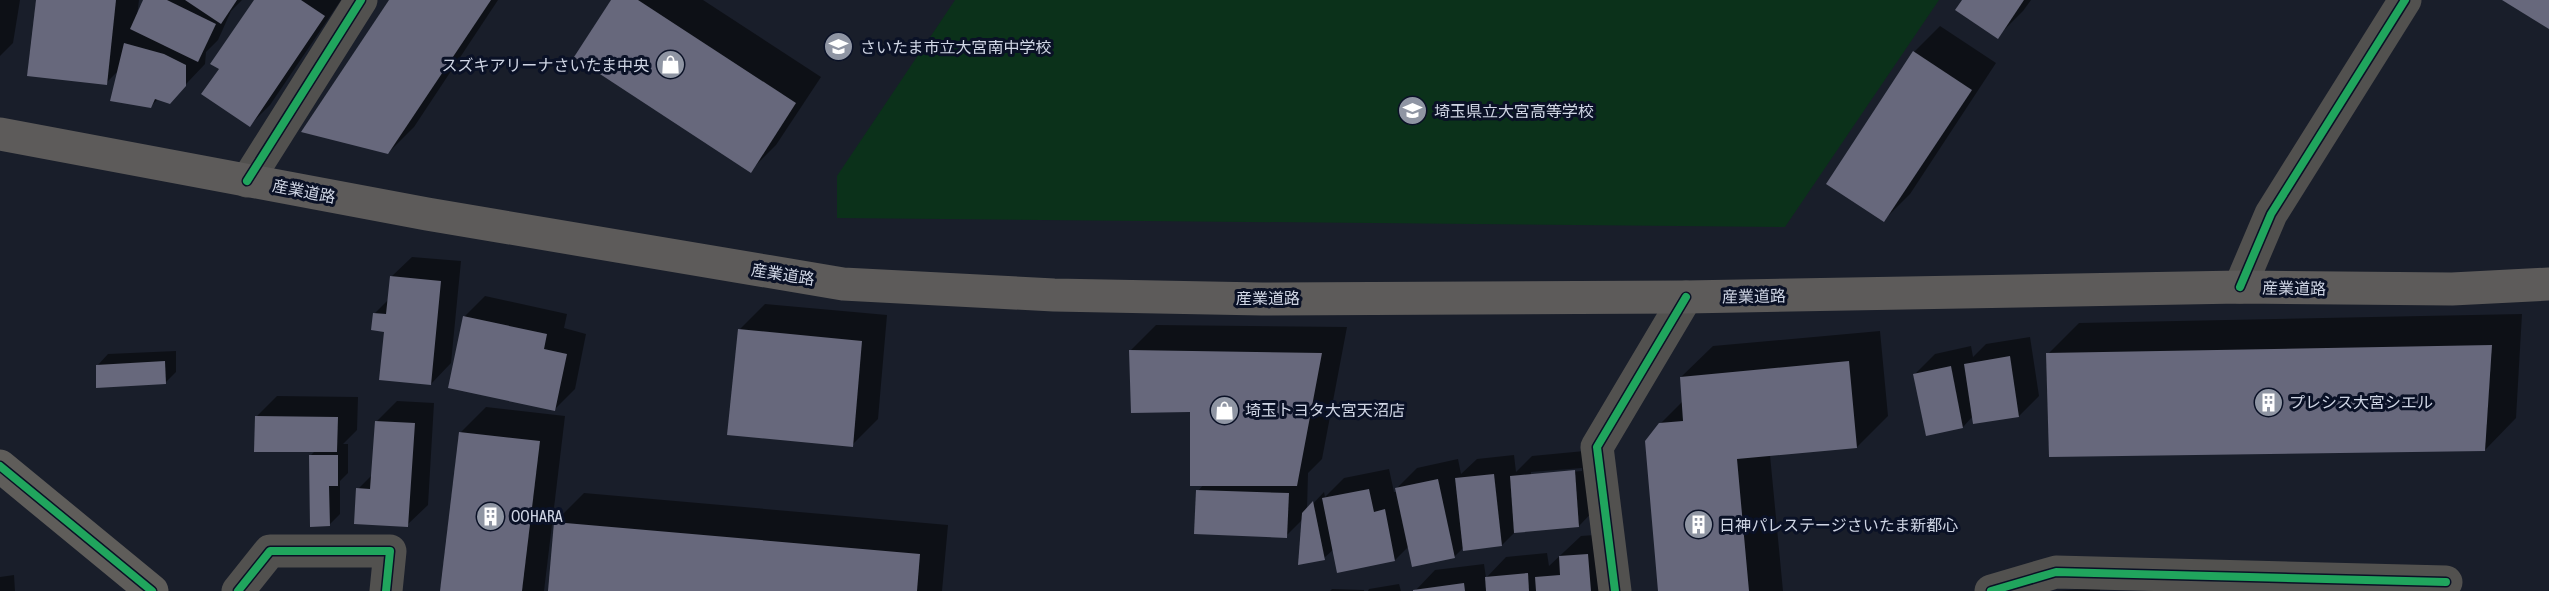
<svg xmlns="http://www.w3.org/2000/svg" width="2549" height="591" font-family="'Asap Condensed','Noto Sans JP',sans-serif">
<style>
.pitch{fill:#0b311a}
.shadow{fill:#0007;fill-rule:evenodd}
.building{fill:#67687c}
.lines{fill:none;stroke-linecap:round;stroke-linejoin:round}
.street{stroke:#52514f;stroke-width:33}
.secondary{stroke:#5f5d5a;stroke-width:33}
.primary{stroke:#5d5b5a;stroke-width:33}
.cycleway-casing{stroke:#0a1126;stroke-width:11}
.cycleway{stroke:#20a55d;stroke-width:8}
.labels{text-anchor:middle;stroke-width:6;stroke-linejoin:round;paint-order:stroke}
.poi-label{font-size:16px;fill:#cfd5e4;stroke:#0a1126;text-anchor:start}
.street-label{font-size:16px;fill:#cfd5e4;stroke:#0a1126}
</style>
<rect width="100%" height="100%" fill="#191e2a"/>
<!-- pitch -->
<path class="pitch" d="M955,0H1939L1785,227L837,218V176Z"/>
<!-- shadow -->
<g class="shadow">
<path d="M0,0H20L13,43L0,56Z"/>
<path d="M37,0H139L137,16L145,0H242L231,11L218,40L206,52L205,64L169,102L158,99L150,107L118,71L106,83Z"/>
<path d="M256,0H341L270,105L250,125L221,68Z"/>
<path d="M391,0H498L414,127L388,153Z"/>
<path d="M613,0H703L821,77L776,145L750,171Z"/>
<path d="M1963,0H2031L2023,11L1997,37Z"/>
<path d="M1940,26L1996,63L1910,194L1884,220L1914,52Z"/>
<path d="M412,257L461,261L451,363L431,384L374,314L389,299L391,277Z"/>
<path d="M485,296L567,314L564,328L586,334L575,389L555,409L464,317Z"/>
<path d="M765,304L887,315L878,419L852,445L739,330Z"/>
<path d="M2522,314L2516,418L2485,450L2048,354L2079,323Z"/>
<path d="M1156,325L1347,327L1322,459L1308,473L1307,510L1324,492L1325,497L1344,478L1389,469L1394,492H1397V488L1417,468L1458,459L1461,474L1477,459L1514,455L1516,472L1532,456L1595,450L1599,505L1579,526L1516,531L1502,545L1464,547L1454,557L1409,546L1395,560L1334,549L1324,558L1303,519L1286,536L1198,491L1204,484L1192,410L1130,351ZM1582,468V471L1531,475V472Z"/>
<path d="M1880,331L1888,416L1857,447L1770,455L1783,591H1660V424L1683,401L1681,377L1713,346Z"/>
<path d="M2030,337L2039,396L2019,416H1973L1963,427L1927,434L1915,374L1935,354L1971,346L1973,357L1986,344Z"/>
<path d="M176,351V372L165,383L97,366L108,354Z"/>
<path d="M277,396L358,397L357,430L343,444H348V473L340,481V514L329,525L311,455L315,451L257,416Z"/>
<path d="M397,401L434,403L428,505L407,525L358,489L372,475L377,421Z"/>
<path d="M486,407L565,416L544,591H441L460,433Z"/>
<path d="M584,493L948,525L942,591H549L555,522Z"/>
<path d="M1608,534L1607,591H1415L1435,570L1484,564L1486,578L1506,557L1547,553L1549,566L1581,536Z"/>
<path d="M14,575L15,591H0V577Z"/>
<path d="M1399,584L1401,591H1368L1369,589Z"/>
<path d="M2100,588V591H2054Z"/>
<path d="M1332,589L1364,590V591H1330Z"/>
</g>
<!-- building -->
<g class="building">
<path d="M36,0H116L107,85L27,76Z"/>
<path d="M143,0H167L216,24L198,62L130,29Z"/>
<path d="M185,0H237L221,24Z"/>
<path d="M254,0H301L325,16L250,127L201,94L219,69L210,64Z"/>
<path d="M389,0H491L388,154L301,132Z"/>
<path d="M611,0H638L796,103L751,173L574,57Z"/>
<path d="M1962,0H2024L1998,39L1955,10Z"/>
<path d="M2502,0H2549V29Z"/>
<path d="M124,43L164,54L186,65V86L170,104L155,99L151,108L110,101Z"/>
<path d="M1913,51L1972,90L1884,222L1826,184Z"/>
<path d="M390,276L441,281L431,385L379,380L384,332L371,330L373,313L386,314Z"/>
<path d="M463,316L547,334L544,349L567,354L555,411L448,388Z"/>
<path d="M738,329L862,341L853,447L727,435Z"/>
<path d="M2492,345L2485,451L2049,457L2046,353Z"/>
<path d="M1129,350L1322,353L1297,486H1190V412L1131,413Z"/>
<path d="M2010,356L2019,417L1973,424L1964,364Z"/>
<path d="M165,361L166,384L96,388V365Z"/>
<path d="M1849,361L1857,448L1737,459L1749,591H1658L1645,441L1659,423L1683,421L1680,377Z"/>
<path d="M1951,366L1963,428L1926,436L1913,374Z"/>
<path d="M255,416L338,417L337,452H254Z"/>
<path d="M375,421L415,423L408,527L354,524L356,488L370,489Z"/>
<path d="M459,432L540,441L522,591H440Z"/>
<path d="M309,455H338V486H329L330,526L310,527Z"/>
<path d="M1575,470L1579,527L1514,533L1510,476Z"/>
<path d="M1494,474L1502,546L1463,551L1455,478Z"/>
<path d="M1438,479L1455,558L1412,567L1395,488Z"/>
<path d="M1369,489L1374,512L1385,509L1395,561L1337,573L1322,498Z"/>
<path d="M1196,490L1289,493L1287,538L1194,534Z"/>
<path d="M1313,501L1325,560L1298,565L1302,513Z"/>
<path d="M554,522L920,554L917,591H548Z"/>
<path d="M1588,554L1591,591H1536L1535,577L1560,575L1559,556Z"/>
<path d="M1528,573L1529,591H1486L1485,577Z"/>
<path d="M1464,583L1465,591H1413V590Z"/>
</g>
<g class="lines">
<!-- street -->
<g class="street">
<path d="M247,181L361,0"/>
<path d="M2240,287L2271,214L2405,0"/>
<path d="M238,591L270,551H390L386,591"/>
<path d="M1615,591L1597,447L1686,297"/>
<path d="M1991,591L2056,572L2446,582"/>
</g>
<!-- secondary -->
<path class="secondary" d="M0,466L152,591"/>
<!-- primary -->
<path class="primary" d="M0,134L427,214L843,284L1054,295L1262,299L1686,297L2240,287L2452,289L2549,284"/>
<defs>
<g id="cycleway">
<path d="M247,181L361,0"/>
<path d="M2240,287L2271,214L2405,0"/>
<path d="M0,466L152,591"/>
<path d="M238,591L270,551H390L386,591"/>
<path d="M1615,591L1597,447L1686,297"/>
<path d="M1991,591L2056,572L2446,582"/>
</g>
</defs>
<!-- cycleway casing -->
<use href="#cycleway" class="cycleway-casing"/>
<!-- cycleway -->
<use href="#cycleway" class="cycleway"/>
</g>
<!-- icons -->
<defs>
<symbol id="school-disc" viewBox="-11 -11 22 22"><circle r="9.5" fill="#8f95a3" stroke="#0a1126"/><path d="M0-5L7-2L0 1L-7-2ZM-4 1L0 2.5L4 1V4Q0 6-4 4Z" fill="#fff"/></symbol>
<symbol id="shop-disc" viewBox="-11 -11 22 22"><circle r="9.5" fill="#8f95a3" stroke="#0a1126"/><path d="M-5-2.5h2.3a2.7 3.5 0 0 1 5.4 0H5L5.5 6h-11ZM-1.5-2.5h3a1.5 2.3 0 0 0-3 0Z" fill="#fff"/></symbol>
<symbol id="building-disc" viewBox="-11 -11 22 22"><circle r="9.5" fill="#8f95a3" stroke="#0a1126"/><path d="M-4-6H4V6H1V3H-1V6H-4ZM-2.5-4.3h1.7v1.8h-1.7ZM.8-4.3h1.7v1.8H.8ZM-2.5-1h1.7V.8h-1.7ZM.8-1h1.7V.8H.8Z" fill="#fff"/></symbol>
</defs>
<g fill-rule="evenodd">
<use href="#school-disc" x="822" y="30" width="33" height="33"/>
<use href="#shop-disc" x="654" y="48" width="33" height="33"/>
<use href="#school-disc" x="1396" y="94" width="33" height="33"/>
<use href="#building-disc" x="2252" y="386" width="33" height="33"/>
<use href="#shop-disc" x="1208" y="394" width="33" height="33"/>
<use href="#building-disc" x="474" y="500" width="33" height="33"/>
<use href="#building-disc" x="1682" y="508" width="33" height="33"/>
</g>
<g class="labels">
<!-- poi labels -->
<g class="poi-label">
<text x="860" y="53">さいたま市立大宮南中学校</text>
<text x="649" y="71" text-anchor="end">スズキアリーナさいたま中央</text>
<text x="1434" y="117">埼玉県立大宮高等学校</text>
<text x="2289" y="408">プレシス大宮シエル</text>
<text x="1245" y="416">埼玉トヨタ大宮天沼店</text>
<text x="511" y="522">OOHARA</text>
<text x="1719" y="531">日神パレステージさいたま新都心</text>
</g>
<!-- street labels -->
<g class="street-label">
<text transform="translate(304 191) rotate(11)" y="6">産業道路</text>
<text transform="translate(783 274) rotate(9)" y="6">産業道路</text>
<text transform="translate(2294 288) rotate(1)" y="6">産業道路</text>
<text transform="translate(1754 296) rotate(-1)" y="6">産業道路</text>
<text x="1268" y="304">産業道路</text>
</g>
</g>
</svg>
